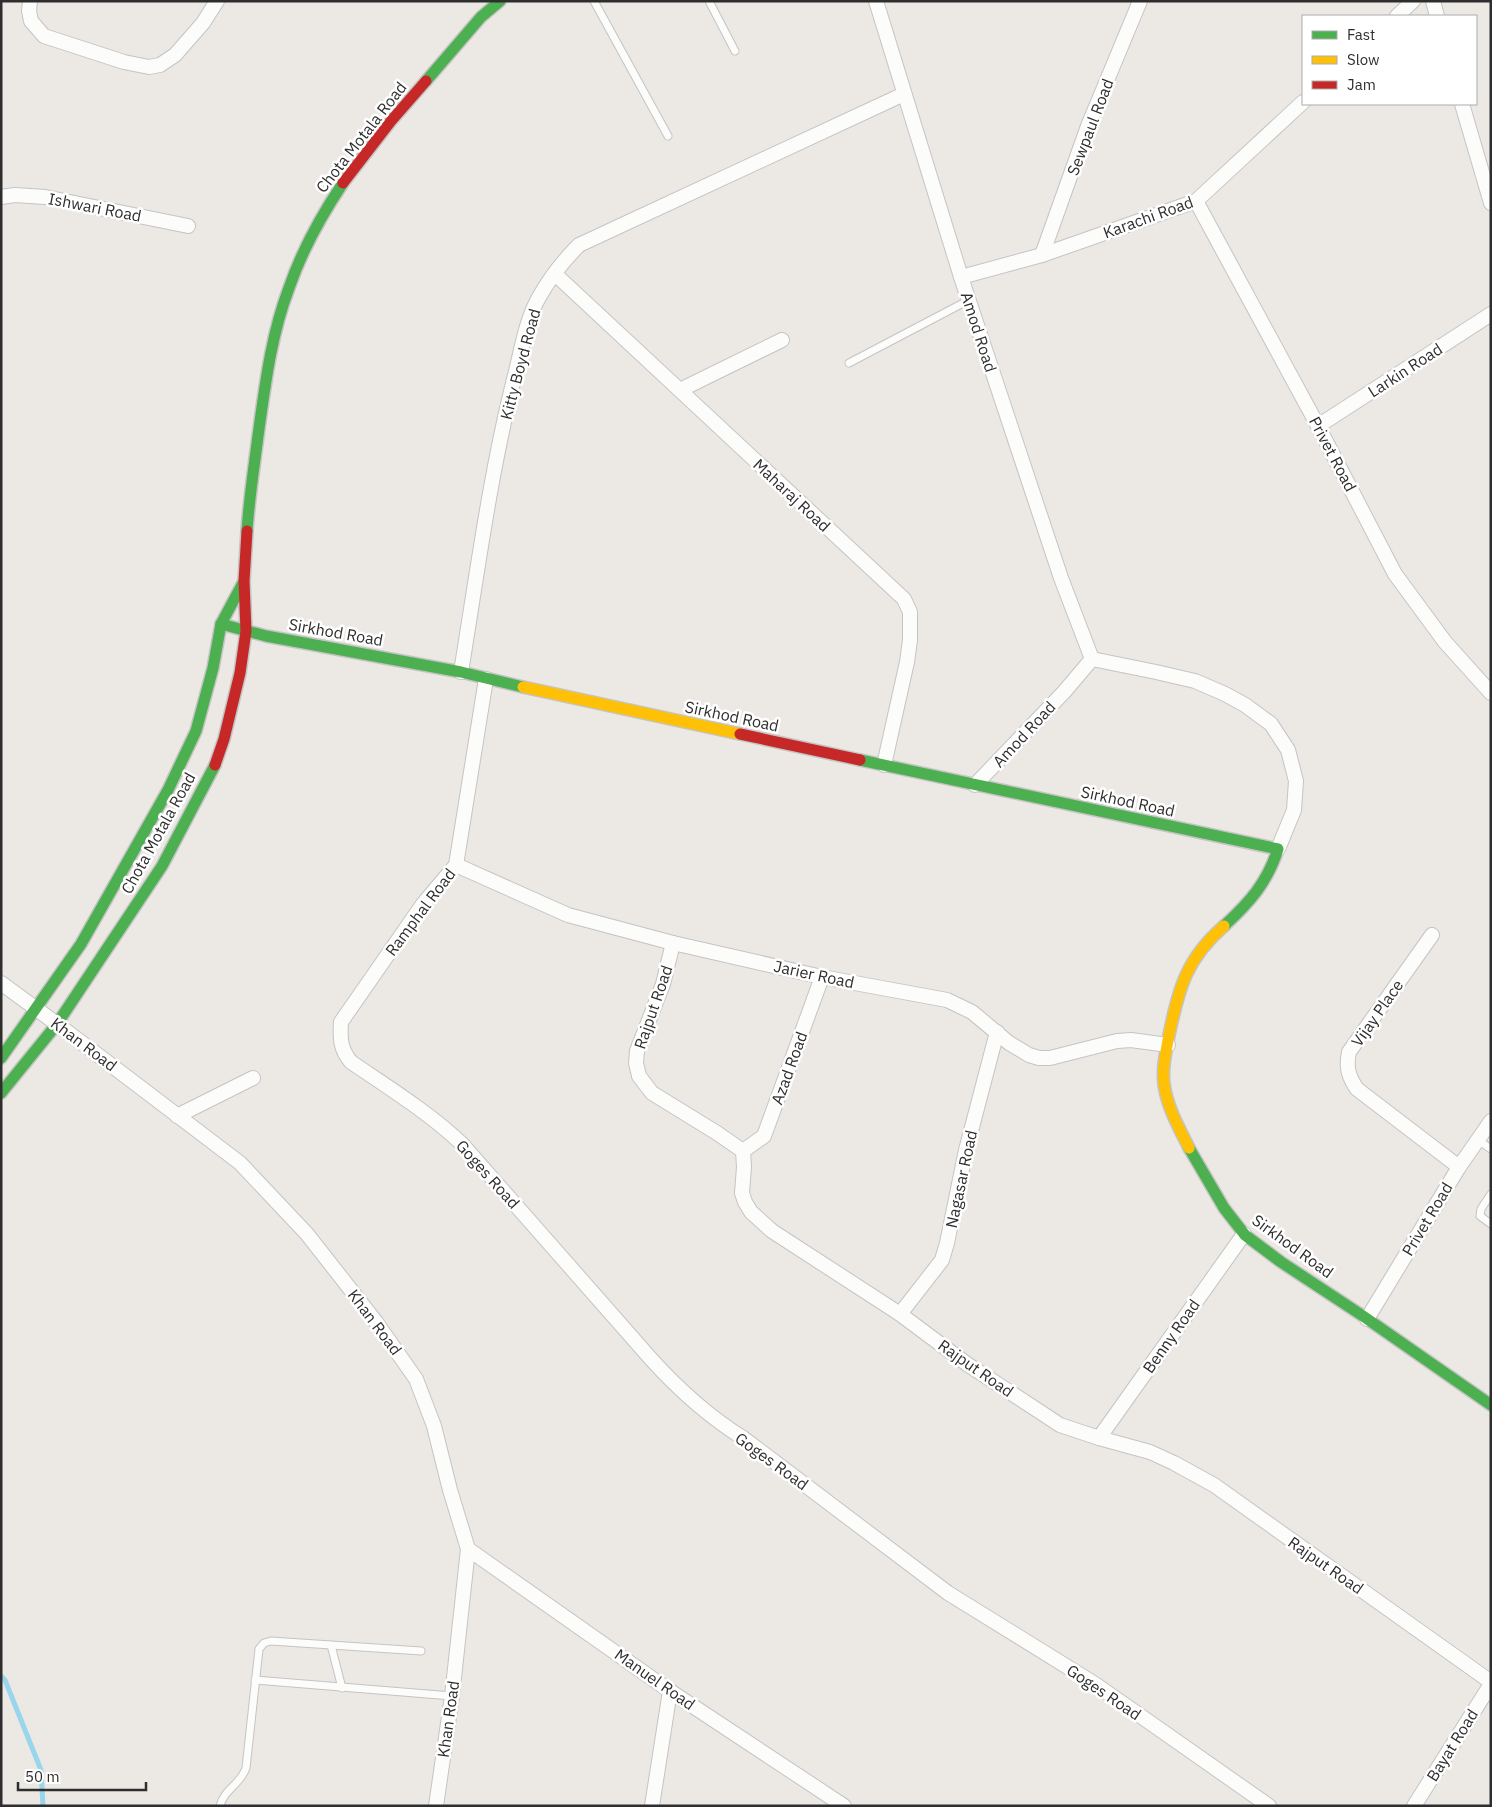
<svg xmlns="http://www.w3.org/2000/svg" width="1492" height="1807" font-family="'IBM Plex Sans',sans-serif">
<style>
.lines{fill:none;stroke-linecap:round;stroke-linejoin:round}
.stream{stroke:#99d6ec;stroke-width:5}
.lane-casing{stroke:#c5c4c5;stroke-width:9}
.street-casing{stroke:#c5c4c5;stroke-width:16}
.fast-casing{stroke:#c5c4c5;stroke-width:14}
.slow-casing{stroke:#c5c4c5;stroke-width:14}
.jam-casing{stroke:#c5c4c5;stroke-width:14}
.lane{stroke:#fcfcfb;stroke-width:7}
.street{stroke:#fcfcfb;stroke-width:14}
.fast{stroke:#4caf50;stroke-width:11}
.slow{stroke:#ffc107;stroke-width:11}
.jam{stroke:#c62828;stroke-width:11}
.labels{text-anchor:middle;stroke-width:5;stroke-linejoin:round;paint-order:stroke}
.street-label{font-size:16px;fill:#2e2e2e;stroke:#fff}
</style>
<rect width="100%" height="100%" fill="#ece8e4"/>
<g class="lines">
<!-- stream -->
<path class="stream" d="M1,1676L5,1680L41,1770L43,1806"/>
<defs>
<g id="lane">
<path d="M594,1L668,136"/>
<path d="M709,1L735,51"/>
<path d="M849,363L969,300"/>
<path d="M1478,1140L1491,1149"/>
<path d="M1491,1194L1481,1209L1480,1216L1491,1224"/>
<path d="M331,1645L342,1688"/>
<path d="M255,1680L452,1696"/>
<path d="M220,1806C224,1789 241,1784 246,1768L259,1649L264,1643L271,1641L421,1651"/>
</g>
<g id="street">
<path d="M30,1L29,11L31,21L44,36L124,62L149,67L160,65L175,55L203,23L217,1"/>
<path d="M876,1L961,277L1061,578L1092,659L1064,692L975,785"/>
<path d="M1433,1L1437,16"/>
<path d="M1397,16L1413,1"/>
<path d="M1462,104L1491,203"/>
<path d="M1,197L15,195L45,197L188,226"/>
<path d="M1196,201L1318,426L1395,574L1445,642L1491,693"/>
<path d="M1042,255L1088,126L1140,1"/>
<path d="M555,274L904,599L910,612V640L907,662L884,765"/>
<path d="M961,277L1042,255L1196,201L1303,102"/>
<path d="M680,390L782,340"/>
<path d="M1318,426L1491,314"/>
<path d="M1092,659L1156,672L1195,681L1225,694L1245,705L1271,724L1288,750L1296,781L1294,810L1278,849"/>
<path d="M461,672C477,574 490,475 514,379C521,353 525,323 538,299C549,279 563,261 579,245L904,94"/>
<path d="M486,679L456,865L423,904L341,1022C340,1038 340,1049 351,1062C389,1088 428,1112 462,1144L651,1359C679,1390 708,1416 743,1438L948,1593L1095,1684L1269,1806"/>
<path d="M456,865L568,915L673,943L822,977L947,1000L972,1012L1009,1043L1029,1055L1039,1058H1050L1117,1041L1131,1040L1168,1045"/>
<path d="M1432,935L1349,1052C1346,1067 1348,1076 1357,1089L1459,1167"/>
<path d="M673,943L663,984L637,1051L636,1063L639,1076L652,1093L717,1133L743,1151L744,1167L742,1193L745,1202L751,1212L772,1231L900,1314L967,1364L1060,1425L1099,1438L1150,1452L1174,1463L1214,1485L1491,1682"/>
<path d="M1,983L57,1024L240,1163L307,1234L376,1322L416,1379L434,1426L450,1490L468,1549L452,1696L436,1806"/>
<path d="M177,1116L253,1078"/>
<path d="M743,1151L764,1136L822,977"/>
<path d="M900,1314L942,1260L947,1243L966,1150L997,1032"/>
<path d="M1367,1319L1459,1167L1491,1121"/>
<path d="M1099,1438L1244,1234"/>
<path d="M468,1549L670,1691L844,1806"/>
<path d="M652,1806L670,1691"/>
<path d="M1414,1806L1491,1684"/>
</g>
<g id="fast">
<path d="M426,81L481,17L500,1"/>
<path d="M247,531C249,499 254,468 258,436C265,386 271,335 289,288C302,250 321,216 343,183"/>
<path d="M221,624L266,636L461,672L523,687"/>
<path d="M860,760L1278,849C1267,883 1250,902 1224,926"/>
<path d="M1,1058L81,944L168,790L196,731L213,668L221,624L243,583"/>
<path d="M1,1093L57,1024L162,866L215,765"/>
<path d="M1189,1148L1224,1208L1245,1235L1281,1262L1363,1316L1491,1405"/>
</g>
<g id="slow">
<path d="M523,687L740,734"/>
<path d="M1189,1148C1179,1128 1167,1107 1164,1084C1162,1067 1166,1052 1169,1035C1179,988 1186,959 1224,926"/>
</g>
<g id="jam">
<path d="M343,183L391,121L426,81"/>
<path d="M740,734L860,760"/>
<path d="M215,765L224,739L240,673L246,631L244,581L247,531"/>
</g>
</defs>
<!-- lane casing -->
<use href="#lane" class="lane-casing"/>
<!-- street casing -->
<use href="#street" class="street-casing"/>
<!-- fast casing -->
<use href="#fast" class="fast-casing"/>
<!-- slow casing -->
<use href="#slow" class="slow-casing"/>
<!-- jam casing -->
<use href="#jam" class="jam-casing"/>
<!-- lane -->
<use href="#lane" class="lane"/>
<!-- street -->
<use href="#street" class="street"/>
<!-- fast -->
<use href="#fast" class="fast"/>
<!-- slow -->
<use href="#slow" class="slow"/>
<!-- jam -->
<use href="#jam" class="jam"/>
</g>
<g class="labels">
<!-- street labels -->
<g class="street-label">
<text transform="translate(1090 127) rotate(-69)" y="6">Sewpaul Road</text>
<text transform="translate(361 137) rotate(-52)" y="6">Chota Motala Road</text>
<text transform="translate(95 207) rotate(11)" y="6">Ishwari Road</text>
<text transform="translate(1148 217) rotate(-20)" y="6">Karachi Road</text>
<text transform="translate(979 332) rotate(72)" y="6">Amod Road</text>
<text transform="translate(520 364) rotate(-75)" y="6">Kitty Boyd Road</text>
<text transform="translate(1405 370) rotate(-33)" y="6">Larkin Road</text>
<text transform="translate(1333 454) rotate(62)" y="6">Privet Road</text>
<text transform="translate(792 495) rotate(43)" y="6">Maharaj Road</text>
<text transform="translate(336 632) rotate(10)" y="6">Sirkhod Road</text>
<text transform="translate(732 716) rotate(12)" y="6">Sirkhod Road</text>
<text transform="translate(1024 734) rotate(-47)" y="6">Amod Road</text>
<text transform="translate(1128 801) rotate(12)" y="6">Sirkhod Road</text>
<text transform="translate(158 833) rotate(-61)" y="6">Chota Motala Road</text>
<text transform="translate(420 912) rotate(-53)" y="6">Ramphal Road</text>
<text transform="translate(814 974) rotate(12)" y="6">Jarier Road</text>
<text transform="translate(653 1007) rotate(-71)" y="6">Rajput Road</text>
<text transform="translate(1377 1013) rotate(-55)" y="6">Vijay Place</text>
<text transform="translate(84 1044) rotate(37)" y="6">Khan Road</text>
<text transform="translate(789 1068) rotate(-70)" y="6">Azad Road</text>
<text transform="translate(488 1174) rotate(48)" y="6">Goges Road</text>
<text transform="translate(961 1179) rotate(-78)" y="6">Nagasar Road</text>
<text transform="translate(1427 1219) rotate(-59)" y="6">Privet Road</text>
<text transform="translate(1293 1246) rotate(36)" y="6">Sirkhod Road</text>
<text transform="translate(375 1322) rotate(53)" y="6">Khan Road</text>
<text transform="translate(1171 1336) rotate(-55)" y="6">Benny Road</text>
<text transform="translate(976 1368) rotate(35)" y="6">Rajput Road</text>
<text transform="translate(772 1461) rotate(36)" y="6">Goges Road</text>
<text transform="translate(1326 1565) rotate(35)" y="6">Rajput Road</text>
<text transform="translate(655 1679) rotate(35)" y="6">Manuel Road</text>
<text transform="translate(1104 1692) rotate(34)" y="6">Goges Road</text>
<text transform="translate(448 1719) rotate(-82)" y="6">Khan Road</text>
<text transform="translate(1452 1745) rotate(-58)" y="6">Bayat Road</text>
</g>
</g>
<!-- border -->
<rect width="1492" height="1807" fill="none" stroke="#2e2e2e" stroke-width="5"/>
<!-- legend -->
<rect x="1302" y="15" width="175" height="90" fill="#ffffff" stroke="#ababab"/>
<rect x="1312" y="31" width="25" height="8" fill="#4caf50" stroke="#ababab"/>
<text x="1347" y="40" font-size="15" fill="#2e2e2e">Fast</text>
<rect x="1312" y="56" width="25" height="8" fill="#ffc107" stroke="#ababab"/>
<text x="1347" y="65" font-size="15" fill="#2e2e2e">Slow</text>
<rect x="1312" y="81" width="25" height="8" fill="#c62828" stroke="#ababab"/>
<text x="1347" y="90" font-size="15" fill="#2e2e2e">Jam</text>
<!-- scale -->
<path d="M18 1782v8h128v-8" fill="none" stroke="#2e2e2e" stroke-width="2.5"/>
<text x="25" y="1782" font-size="15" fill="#2e2e2e" stroke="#ffffff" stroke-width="4" paint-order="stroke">50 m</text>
</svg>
